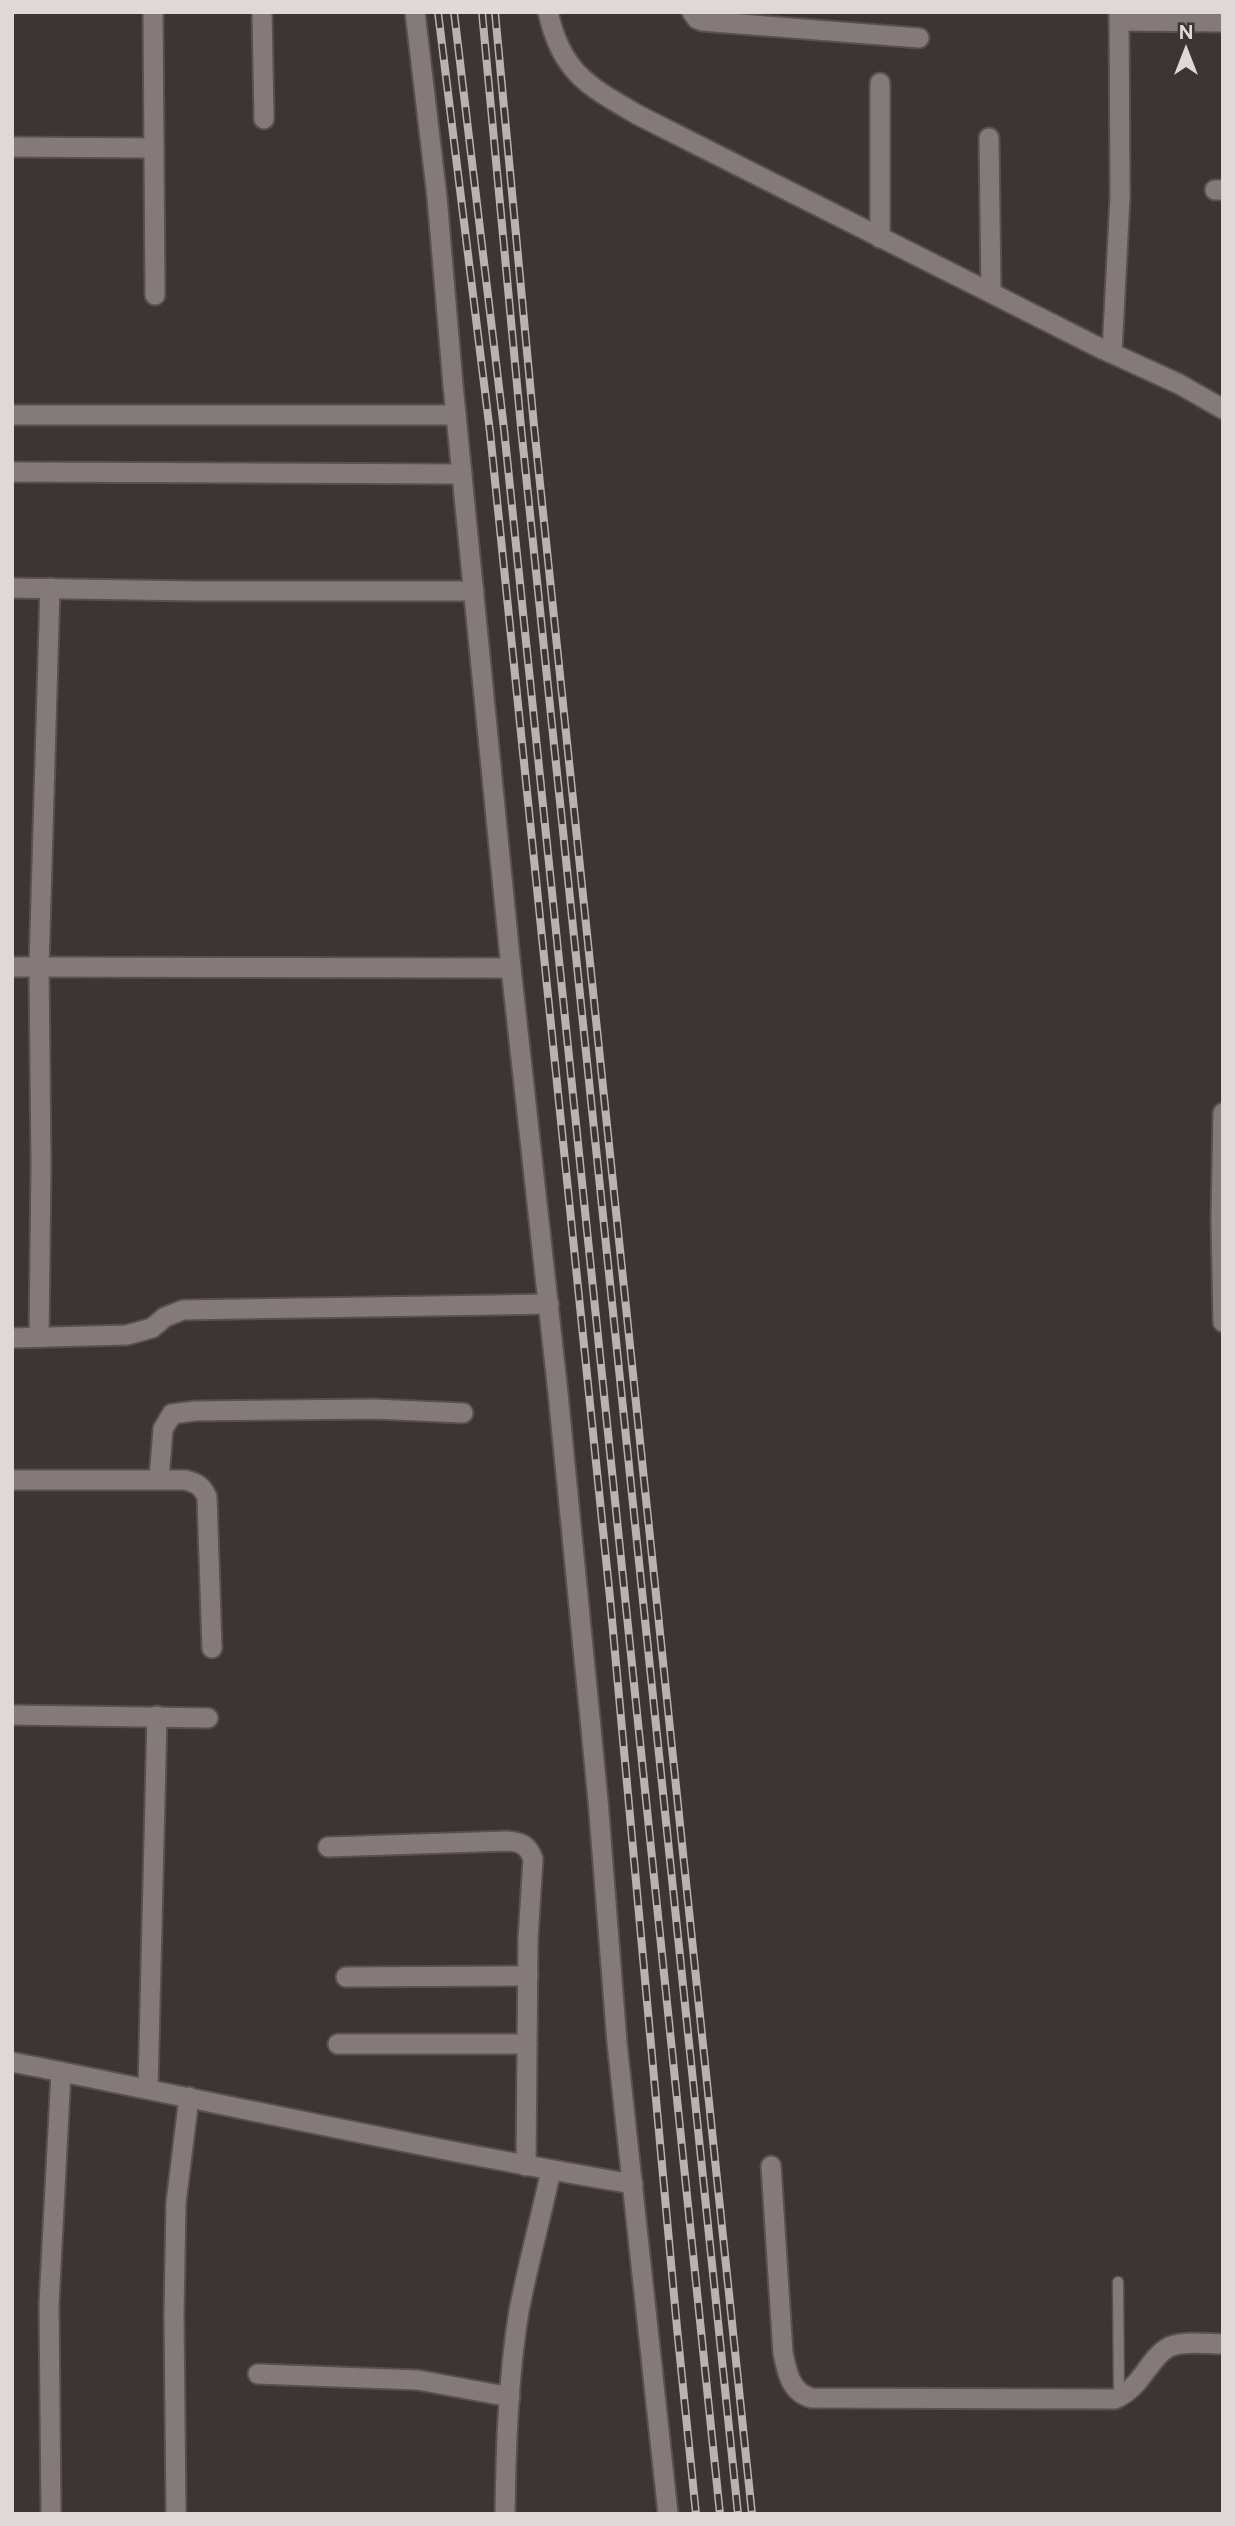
<svg xmlns="http://www.w3.org/2000/svg" width="1235" height="2526" font-family="Figtree,sans-serif">
<style>
.lines{fill:none;stroke-linecap:round;stroke-linejoin:round}
.lane-casing{stroke:#585151;stroke-width:13}
.street-casing{stroke:#585151;stroke-width:23}
.lane{stroke:#847a7a;stroke-width:10}
.street{stroke:#847a7a;stroke-width:19}
.rail-casing{stroke:#b8b2b2;stroke-width:8}
.rail{stroke:#3d3434;stroke-width:5;stroke-dasharray:16;stroke-linecap:butt}
</style>
<rect width="100%" height="100%" fill="#3d3434"/>
<g class="lines">
<defs>
<path id="lane" d="M1118,2282L1119,2397"/>
<g id="street">
<path d="M153,12L155,295"/>
<path d="M262,12L264,119"/>
<path d="M415,12L437,197L453,385L511,968L558,1393L598,1800L617,2043L668,2514"/>
<path d="M548,12C561,72 588,86 638,115L1096,346L1179,384L1223,409"/>
<path d="M692,12L697,19L702,21L919,38"/>
<path d="M1119,21L1223,22"/>
<path d="M989,138L991,292"/>
<path d="M12,147L154,148"/>
<path d="M1215,190H1223"/>
<path d="M880,238V83"/>
<path d="M1112,353L1120,197L1119,12"/>
<path d="M12,415H456"/>
<path d="M12,472L462,474"/>
<path d="M12,588L194,591H474"/>
<path d="M12,967L511,968"/>
<path d="M1223,1113L1221,1220L1223,1322"/>
<path d="M39,1337L41,1165L39,967L50,588"/>
<path d="M12,1338L127,1335L152,1328L165,1317L183,1310L549,1304"/>
<path d="M159,1479L163,1429L172,1414L195,1411L374,1409L463,1413"/>
<path d="M12,1480H185C197,1483 202,1486 207,1497L212,1648"/>
<path d="M12,1715L208,1718"/>
<path d="M328,1847L507,1841C521,1842 528,1845 533,1859L528,1938L526,2166"/>
<path d="M346,1977L528,1976"/>
<path d="M338,2044H527"/>
<path d="M12,2062C219,2103 425,2149 633,2184"/>
<path d="M148,2089L157,1716"/>
<path d="M771,2166L783,2353C787,2373 791,2393 812,2398L1115,2399C1143,2386 1147,2361 1167,2348C1180,2340 1207,2344 1223,2344"/>
<path d="M258,2374L418,2380L510,2397"/>
<path d="M51,2514L49,2304L61,2072"/>
<path d="M176,2514L174,2315L176,2203L189,2097"/>
<path d="M505,2514C506,2446 508,2378 519,2311C528,2264 541,2217 551,2170"/>
</g>
</defs>
<!-- lane casing -->
<use href="#lane" class="lane-casing"/>
<!-- street casing -->
<use href="#street" class="street-casing"/>
<!-- lane -->
<use href="#lane" class="lane"/>
<!-- street -->
<use href="#street" class="street"/>
<defs>
<g id="rail">
<path d="M438,12L490,432L610,1598L677,2328L696,2514"/>
<path d="M454,12L504,429L720,2514"/>
<path d="M482,12L521,427L738,2514"/>
<path d="M495,12L534,426L752,2514"/>
</g>
</defs>
<!-- rail casing -->
<use href="#rail" class="rail-casing"/>
<!-- rail -->
<use href="#rail" class="rail"/>
</g>
<!-- border -->
<rect width="1235" height="2526" fill="none" stroke="#ded8d8" stroke-width="28"/>
<!-- north arrow -->
<g transform="translate(1186 49)" stroke="#3d3434" stroke-width="5" paint-order="stroke">
<path d="M0-5L12 26L0 18L-12 26Z" fill="#ded8d8"/>
<text y="-10" font-size="19" font-weight="bold" text-anchor="middle" fill="#ded8d8">N</text>
</g>
</svg>
